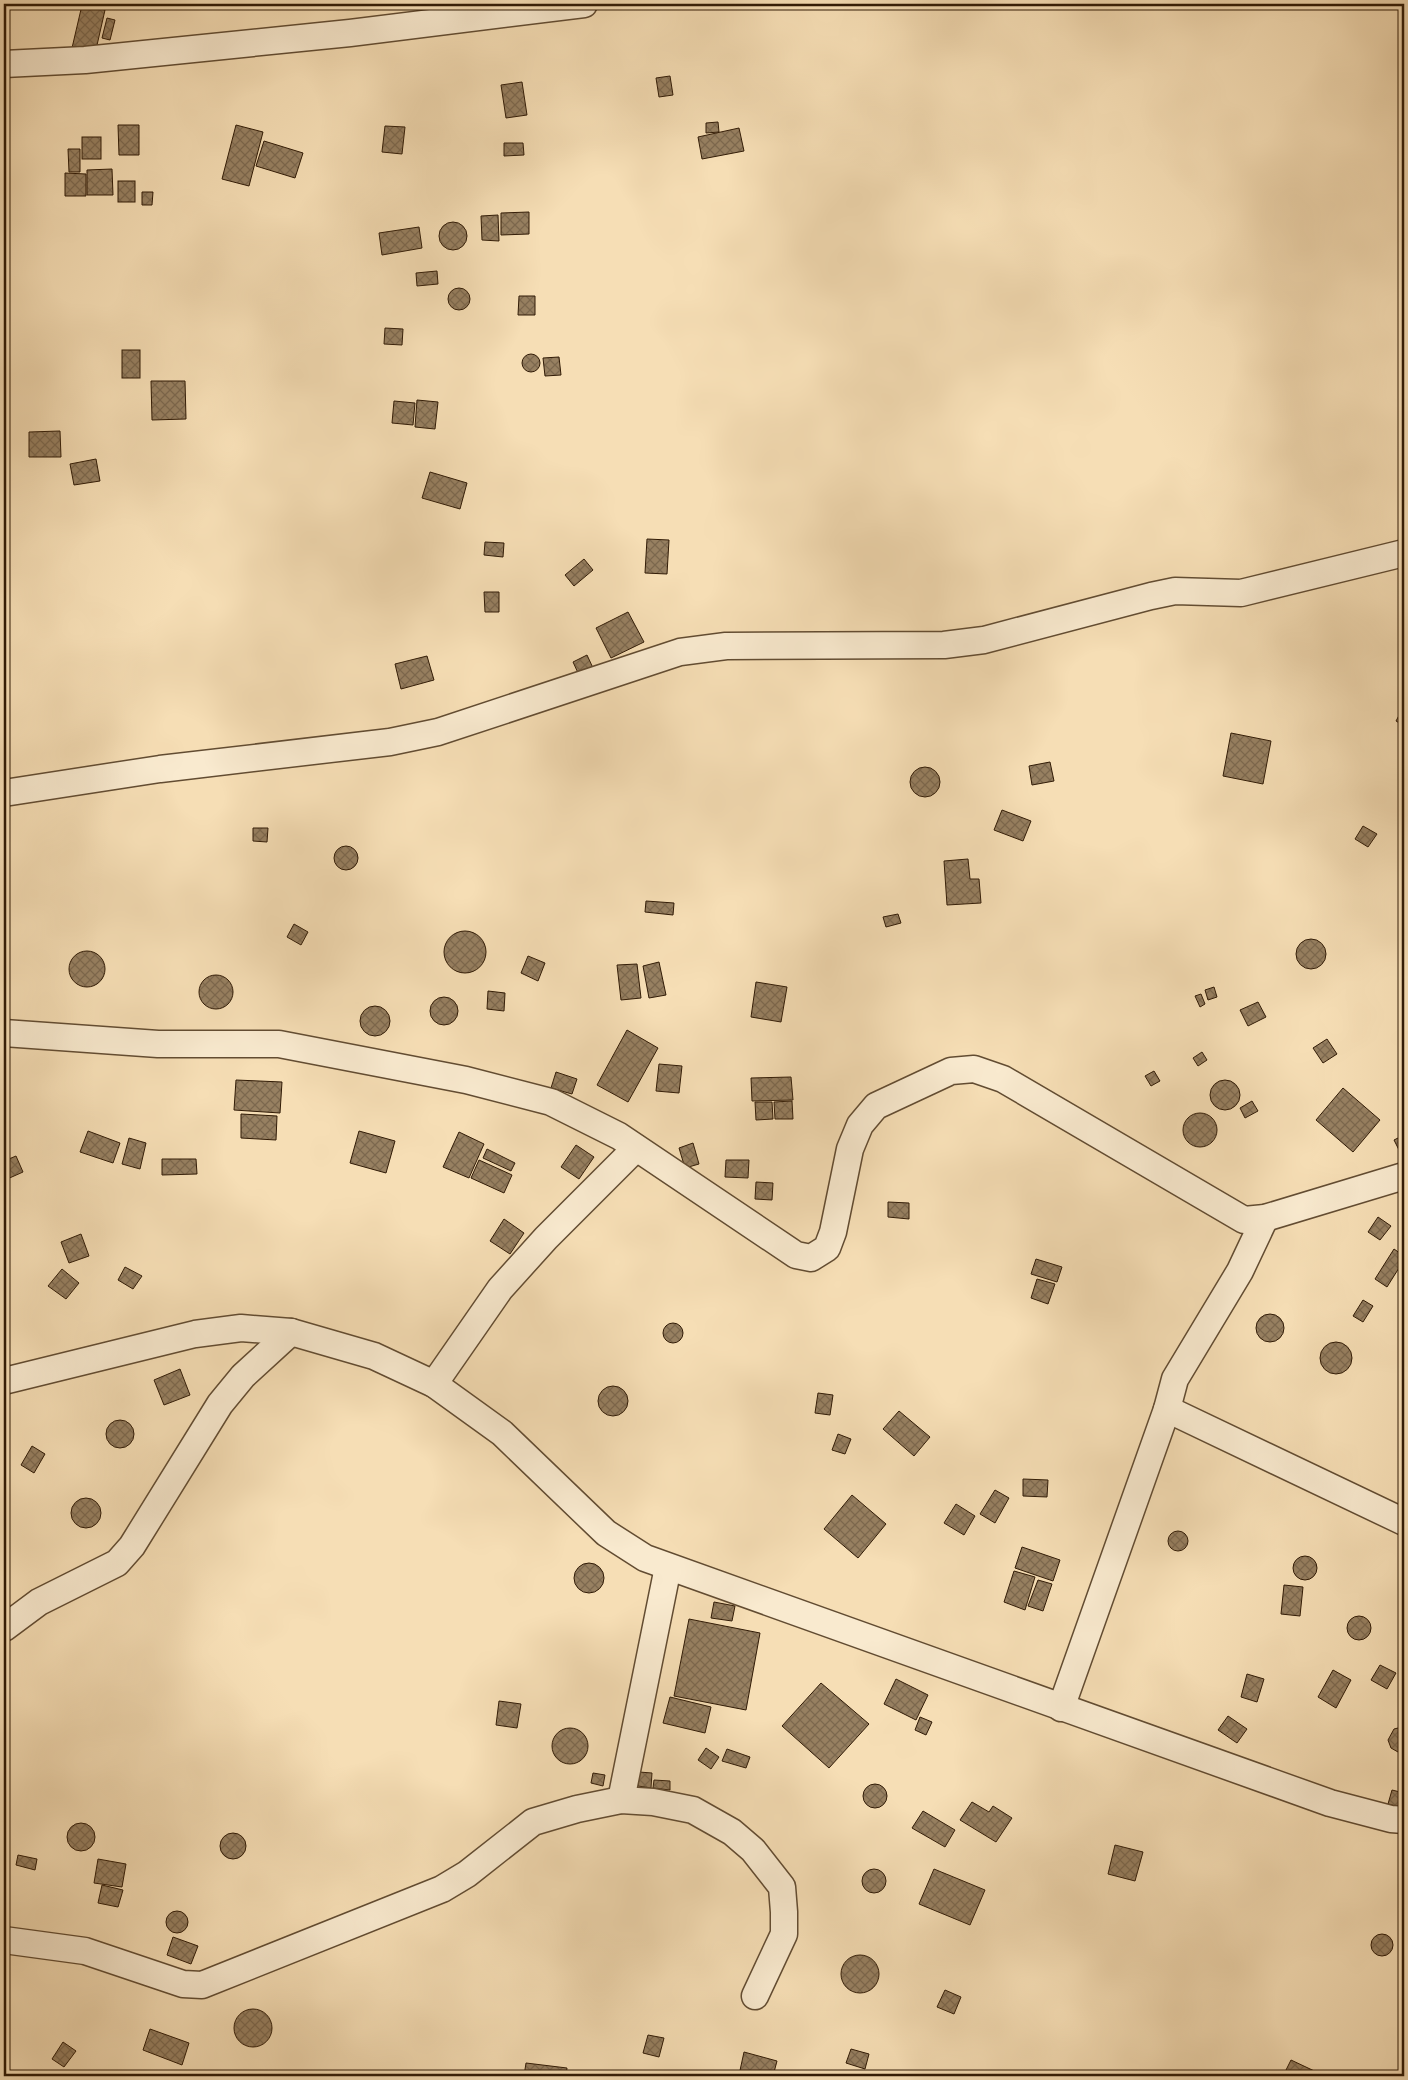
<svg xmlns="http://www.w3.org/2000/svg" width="1408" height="2080" font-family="'Gentium Book Plus',serif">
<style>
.building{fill:url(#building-cross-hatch);stroke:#311b06}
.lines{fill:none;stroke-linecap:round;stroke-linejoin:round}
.minor-casing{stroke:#624c32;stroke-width:29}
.minor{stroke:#f9eacf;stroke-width:26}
</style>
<defs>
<pattern id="building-cross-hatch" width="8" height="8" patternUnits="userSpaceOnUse" patternTransform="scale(1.25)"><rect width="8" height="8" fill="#978061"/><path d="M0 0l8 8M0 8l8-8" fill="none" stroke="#7c684e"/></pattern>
</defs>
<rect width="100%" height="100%" fill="#f6deb5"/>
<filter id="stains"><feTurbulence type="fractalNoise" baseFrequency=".004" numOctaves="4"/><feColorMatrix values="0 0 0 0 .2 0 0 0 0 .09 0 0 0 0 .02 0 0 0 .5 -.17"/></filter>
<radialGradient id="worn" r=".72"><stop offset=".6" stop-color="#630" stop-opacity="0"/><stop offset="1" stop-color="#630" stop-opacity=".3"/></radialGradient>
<!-- building -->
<g class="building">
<path d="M82,5L105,10L95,54L72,48Z"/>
<path d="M107,18L115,20L110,40L102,38Z"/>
<path d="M670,76L673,95L659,97L656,78Z"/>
<path d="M522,82L527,115L506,118L501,85Z"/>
<path d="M718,122L719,132L706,133V123Z"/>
<path d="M118,125H139V155H119Z"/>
<path d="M236,125L263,132L249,186L222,179Z"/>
<path d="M385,126L405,127L402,154L382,152Z"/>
<path d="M739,128L744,151L702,159L698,137Z"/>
<rect x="82" y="137" width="19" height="22"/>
<path d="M264,141L303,153L295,178L256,166Z"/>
<path d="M504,143H523L524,155L504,156Z"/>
<path d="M68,149H80V172H69Z"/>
<path d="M112,169L113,195H87V170Z"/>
<path d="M65,173L86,174V196H65Z"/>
<rect x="118" y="181" width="17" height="21"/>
<path d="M142,192H153L152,205H142Z"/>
<path d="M529,212V234L501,235V213Z"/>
<path d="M498,215L499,241L482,240L481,216Z"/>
<circle cx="453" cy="236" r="14"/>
<path d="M419,227L422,248L382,255L379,233Z"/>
<path d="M437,271L438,284L417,286L416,273Z"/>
<circle cx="459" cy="299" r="11"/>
<path d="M519,296H535V315H518Z"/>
<path d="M385,328L403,329L402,345L384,344Z"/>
<rect x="122" y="350" width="18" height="28"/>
<circle cx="531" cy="363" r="9"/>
<path d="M559,357L561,375L545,376L543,358Z"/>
<path d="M151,381H185L186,419L152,420Z"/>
<path d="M417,400L438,402L435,429L415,427Z"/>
<path d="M394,401L415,403L413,425L392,423Z"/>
<path d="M60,431L61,457H29V432Z"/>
<path d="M96,459L100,481L74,485L70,464Z"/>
<path d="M430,472L467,483L460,509L422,498Z"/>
<path d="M647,539L669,540L667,574L645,573Z"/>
<path d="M485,542L504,543L503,557L484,555Z"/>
<path d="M584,559L593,570L574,586L565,575Z"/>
<path d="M484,592H499V612H485Z"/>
<path d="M628,612L644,642L611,658L596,628Z"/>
<path d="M587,655L593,668L579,675L573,662Z"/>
<path d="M427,656L434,680L401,689L395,664Z"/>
<path d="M1403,708L1404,709V726L1396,721Z"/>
<path d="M1231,733L1271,741L1263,784L1223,776Z"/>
<path d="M1050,762L1054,781L1032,785L1029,766Z"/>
<circle cx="925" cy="782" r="15"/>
<path d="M1002,810L1031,821L1023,841L994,830Z"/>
<path d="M1363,826L1377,834L1368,847L1355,839Z"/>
<path d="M253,828H268L267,842L253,841Z"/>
<circle cx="346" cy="858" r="12"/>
<path d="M968,859L970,879H979L981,903L947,905L944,861Z"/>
<path d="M646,901L674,903L673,915L645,912Z"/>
<path d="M898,914L901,923L886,927L883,917Z"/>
<path d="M294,924L308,932L301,945L287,937Z"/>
<circle cx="465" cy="952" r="21"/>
<circle cx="1311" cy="954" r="15"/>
<circle cx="87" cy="969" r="18"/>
<path d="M528,956L545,963L538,981L521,973Z"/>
<path d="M659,962L666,995L649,998L643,966Z"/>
<path d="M637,964L641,998L621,1000L617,965Z"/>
<circle cx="216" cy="992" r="17"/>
<path d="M756,982L787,987L781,1022L751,1017Z"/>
<path d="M1214,987L1217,997L1208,1000L1205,990Z"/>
<path d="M488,991L505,993L504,1011L487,1009Z"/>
<path d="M1201,994L1205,1004L1200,1007L1195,996Z"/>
<circle cx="444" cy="1011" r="14"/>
<path d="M1258,1002L1266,1017L1248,1026L1240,1010Z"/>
<circle cx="375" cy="1021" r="15"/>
<path d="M627,1030L658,1048L628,1102L597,1085Z"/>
<path d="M1327,1039L1337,1054L1323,1063L1313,1048Z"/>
<path d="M1202,1052L1207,1060L1198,1066L1193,1058Z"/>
<path d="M659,1064L682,1066L679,1093L656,1091Z"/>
<path d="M1154,1071L1160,1081L1151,1086L1145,1076Z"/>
<path d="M556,1072L577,1079L572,1094L551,1088Z"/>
<path d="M791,1077L793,1100L752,1101L751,1078Z"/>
<path d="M236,1080L282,1082L280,1113L234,1110Z"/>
<circle cx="1225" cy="1095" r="15"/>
<path d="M1343,1088L1380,1120L1353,1152L1316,1120Z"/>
<path d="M792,1101L793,1119H775L774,1102Z"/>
<path d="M1252,1101L1258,1111L1245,1118L1240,1108Z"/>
<path d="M755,1102H772L773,1119L756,1120Z"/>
<circle cx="1200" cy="1130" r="17"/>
<path d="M241,1114L277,1116L276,1140L241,1138Z"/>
<path d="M88,1131L120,1143L113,1163L80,1152Z"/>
<path d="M359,1131L395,1141L386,1173L350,1163Z"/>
<path d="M459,1132L484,1144L469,1178L443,1167Z"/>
<path d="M1404,1135V1152L1401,1154L1394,1140Z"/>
<path d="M129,1138L146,1143L140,1169L122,1164Z"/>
<path d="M693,1143L699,1164L685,1168L679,1148Z"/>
<path d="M576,1145L594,1157L579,1179L561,1167Z"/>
<path d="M487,1149L515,1163L511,1171L483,1158Z"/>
<path d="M16,1156L23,1172L5,1180L4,1161Z"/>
<path d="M162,1159H196L197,1174L162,1175Z"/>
<path d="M479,1160L512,1175L504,1193L471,1178Z"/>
<path d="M726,1160H749L748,1178L725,1177Z"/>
<path d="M756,1182L773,1183L772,1200L755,1199Z"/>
<path d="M888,1202L909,1203V1219L888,1217Z"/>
<path d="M1378,1217L1391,1226L1380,1240L1368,1232Z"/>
<path d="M504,1219L524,1233L510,1254L490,1241Z"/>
<path d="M81,1234L89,1256L69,1263L61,1242Z"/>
<path d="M1394,1249L1404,1256V1260L1387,1287L1375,1279Z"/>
<path d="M1036,1259L1062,1267L1057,1282L1031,1274Z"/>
<path d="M125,1267L142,1276L133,1289L118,1280Z"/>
<path d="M62,1269L79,1283L66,1299L48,1286Z"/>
<path d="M1037,1279L1055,1284L1048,1304L1031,1298Z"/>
<path d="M1363,1300L1373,1306L1363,1322L1353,1316Z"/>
<circle cx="1270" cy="1328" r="14"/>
<circle cx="673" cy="1333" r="10"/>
<circle cx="1336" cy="1358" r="16"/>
<path d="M180,1369L190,1395L164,1405L154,1380Z"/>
<circle cx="613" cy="1401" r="15"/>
<path d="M818,1393L833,1395L830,1415L815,1413Z"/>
<path d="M899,1411L930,1437L914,1456L883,1429Z"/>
<circle cx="120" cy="1434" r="14"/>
<path d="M838,1434L851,1439L845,1454L832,1450Z"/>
<path d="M32,1446L45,1454L34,1473L21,1465Z"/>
<path d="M1023,1479L1048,1480L1047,1497L1023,1496Z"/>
<path d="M995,1490L1009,1498L995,1523L980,1514Z"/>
<path d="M852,1495L886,1524L858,1558L824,1529Z"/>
<circle cx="86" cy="1513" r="15"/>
<path d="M956,1504L975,1516L964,1535L944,1523Z"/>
<circle cx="1178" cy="1541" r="10"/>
<path d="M1022,1547L1060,1560L1053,1581L1015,1568Z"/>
<circle cx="1305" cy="1568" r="12"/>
<circle cx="589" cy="1578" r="15"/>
<path d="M1014,1571L1035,1577L1025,1610L1004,1602Z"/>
<path d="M1038,1580L1052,1584L1043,1611L1028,1606Z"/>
<path d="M1284,1585L1303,1587L1300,1616L1281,1614Z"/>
<path d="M714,1602L735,1606L732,1621L711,1618Z"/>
<circle cx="1359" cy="1628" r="12"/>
<path d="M689,1619L760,1633L746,1710L674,1696Z"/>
<path d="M1380,1665L1396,1673L1387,1689L1371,1680Z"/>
<path d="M1333,1670L1351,1680L1336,1708L1318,1697Z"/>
<path d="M1247,1674L1264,1679L1257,1702L1241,1697Z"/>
<path d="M896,1679L928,1695L916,1720L884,1704Z"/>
<path d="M821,1683L869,1724L829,1768L782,1726Z"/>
<path d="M670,1697L711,1707L705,1733L663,1723Z"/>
<path d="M499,1701L521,1704L517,1728L496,1725Z"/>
<path d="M1228,1716L1247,1729L1237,1743L1218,1730Z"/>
<path d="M920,1717L932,1722L926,1735L915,1730Z"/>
<path d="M1402,1727H1404V1751L1398,1752L1391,1748L1388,1740L1394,1729Z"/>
<circle cx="570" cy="1746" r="18"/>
<path d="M706,1748L719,1757L711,1769L698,1760Z"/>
<path d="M727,1749L750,1757L746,1768L722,1761Z"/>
<path d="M639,1772L652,1773L651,1788L638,1786Z"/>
<path d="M593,1773L605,1775L603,1786L591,1783Z"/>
<path d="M654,1780L670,1781V1790L653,1788Z"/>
<circle cx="875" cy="1796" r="12"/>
<path d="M1392,1790L1404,1793L1403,1808L1388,1804Z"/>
<path d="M972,1802L989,1812L993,1806L1012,1818L996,1842L960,1820Z"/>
<path d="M4,1805L9,1807L4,1821Z"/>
<path d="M923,1811L955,1830L945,1847L912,1828Z"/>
<circle cx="81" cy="1837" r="14"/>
<circle cx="233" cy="1846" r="13"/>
<path d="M1115,1845L1143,1852L1135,1881L1108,1874Z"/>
<path d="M18,1855L37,1859L35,1870L16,1865Z"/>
<path d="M98,1859L126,1864L122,1887L94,1883Z"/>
<circle cx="874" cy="1881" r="12"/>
<path d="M934,1869L985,1890L970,1925L919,1904Z"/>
<path d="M102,1885L123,1890L118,1907L98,1903Z"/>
<circle cx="177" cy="1922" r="11"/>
<circle cx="1382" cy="1945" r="11"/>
<path d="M173,1937L198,1946L191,1964L167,1955Z"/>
<circle cx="860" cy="1974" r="19"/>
<path d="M945,1990L961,1997L954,2014L937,2007Z"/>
<circle cx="253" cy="2028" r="19"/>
<path d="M150,2029L189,2043L182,2065L143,2050Z"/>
<path d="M648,2035L664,2038L659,2057L643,2053Z"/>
<path d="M63,2042L76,2051L64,2067L52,2059Z"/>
<path d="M851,2049L869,2054L865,2069L846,2063Z"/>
<path d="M744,2052L777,2061L773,2076H729L730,2073L739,2075Z"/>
<path d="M1291,2060L1325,2076H1283Z"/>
<path d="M526,2063L567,2068L566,2076H524Z"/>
<path d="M571,2071L588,2072V2076H571Z"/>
<path d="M668,2072H673L681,2076H661Z"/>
</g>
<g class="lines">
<defs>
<g id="minor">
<path d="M4,64L85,60L350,33L584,4"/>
<path d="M4,793L160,769L390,742L438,732L680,652L726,646L944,645L984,640L1151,596L1175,591L1241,593L1404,553"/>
<path d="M4,1033L158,1044H279L466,1080L551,1102L619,1136L796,1255L811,1258L827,1248L833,1232L850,1149L860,1125L876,1106L951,1071L974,1069L1003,1079L1244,1220L1265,1218L1404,1176"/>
<path d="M4,1381L195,1334L241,1328L291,1332L374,1356L434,1384L502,1433L606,1533L645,1558L1330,1803L1391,1819L1404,1820"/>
<path d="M434,1384L500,1289L546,1238L636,1148"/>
<path d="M1167,1409L1404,1522"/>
<path d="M4,1628L39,1602L117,1563L132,1546L220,1404L243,1376L291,1332"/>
<path d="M1061,1708L1167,1409L1175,1379L1240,1271L1265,1218"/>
<path d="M621,1800L668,1567"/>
<path d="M4,1940L85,1951L183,1984L202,1985L442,1889L467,1874L533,1822L577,1809L621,1800L653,1802L693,1810L732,1832L753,1850L782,1887L784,1912V1934L755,1996"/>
</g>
</defs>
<!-- minor casing -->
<use href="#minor" class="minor-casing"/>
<!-- minor -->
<use href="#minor" class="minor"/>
</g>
<!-- margin -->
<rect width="1408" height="2080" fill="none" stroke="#f6deb5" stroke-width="20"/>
<rect x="5" y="5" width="1398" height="2070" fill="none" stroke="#311b06" stroke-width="2.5"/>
<rect x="10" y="10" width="1388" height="2060" fill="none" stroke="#311b06"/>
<rect width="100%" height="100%" filter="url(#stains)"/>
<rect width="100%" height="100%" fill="url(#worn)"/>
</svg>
